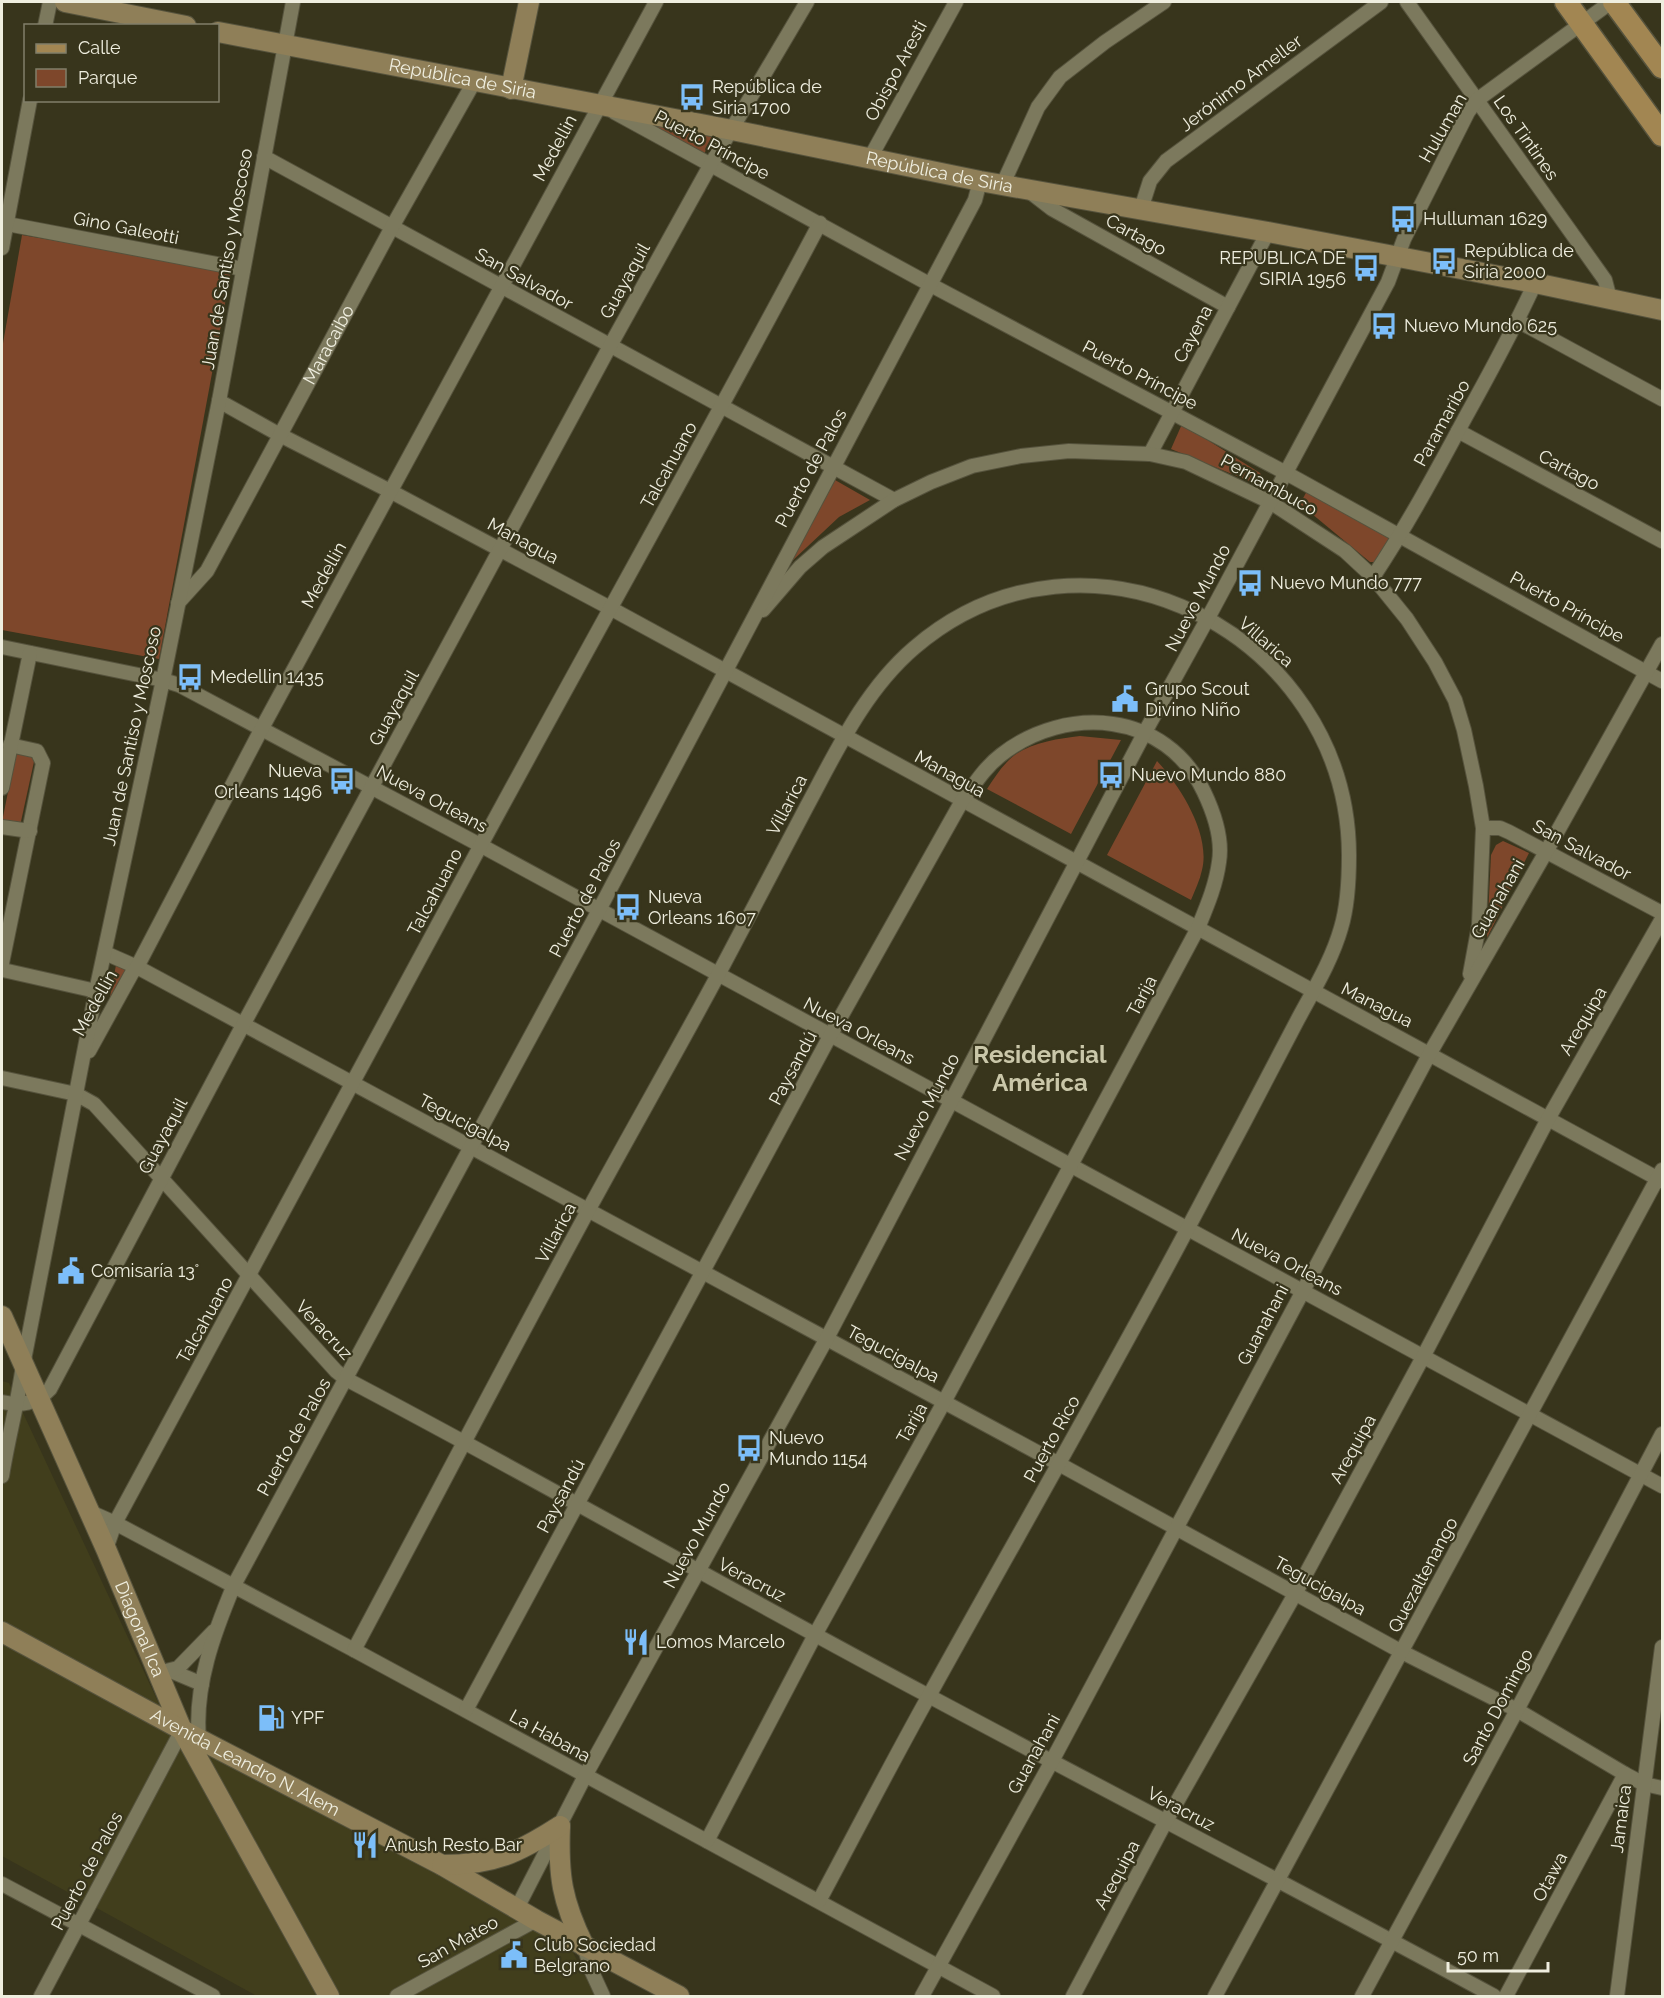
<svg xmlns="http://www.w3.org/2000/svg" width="1664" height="1998" font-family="Raleway,sans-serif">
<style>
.built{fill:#413e1c}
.green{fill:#7e472b}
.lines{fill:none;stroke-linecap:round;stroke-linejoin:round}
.minor-casing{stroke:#56533d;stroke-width:16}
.secondary-casing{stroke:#56533d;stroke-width:22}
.primary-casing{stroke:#56533d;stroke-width:25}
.minor{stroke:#7c795d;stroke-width:14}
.secondary{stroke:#8f7f58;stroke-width:20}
.primary{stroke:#a28652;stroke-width:22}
.labels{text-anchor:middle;stroke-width:4.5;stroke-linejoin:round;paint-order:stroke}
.street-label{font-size:18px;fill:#efeedf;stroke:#38351c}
.poi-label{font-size:18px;fill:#efeedf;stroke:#38351c;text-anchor:start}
.district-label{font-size:24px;font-weight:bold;fill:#cac7a9;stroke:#38351c}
</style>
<rect width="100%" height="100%" fill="#38351c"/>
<!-- built -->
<path class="built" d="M2,1381L9,1383L167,1721L572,1951L597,1996H257L2,1856Z"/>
<!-- green -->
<g class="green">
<path d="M642,121L715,132L704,154Z"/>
<path d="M22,235L231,271L159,659L2,630V349Z"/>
<path d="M1182,424L1260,473L1266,483H1254L1171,449Z"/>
<path d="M835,480L870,500L839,517L791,562Z"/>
<path d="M1308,489L1391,536L1376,562H1370L1300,504Z"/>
<path d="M1080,736L1121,740L1071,834L987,789C993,780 999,770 1007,762C1024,743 1056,739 1080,736Z"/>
<path d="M16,752L35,757L20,826L2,822Z"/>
<path d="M1157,761C1180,786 1211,834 1202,870C1200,880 1195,890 1191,900L1107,855Z"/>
<path d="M1503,841L1529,853L1487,938L1491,855L1496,845Z"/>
<path d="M116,965L132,973L107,1013Z"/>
</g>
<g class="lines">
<defs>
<g id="minor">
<path d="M1407,2L1605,280L1610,299"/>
<path d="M45,26L50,2"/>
<path d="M614,112L929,284L1286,473L1662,681"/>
<path d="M264,157L894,500"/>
<path d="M870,158L956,2"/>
<path d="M1002,186L1038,107L1060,77L1105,42L1164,2"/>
<path d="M1030,192L1052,209L1228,307"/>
<path d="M1141,209L1150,181L1166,161L1381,2"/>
<path d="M2,223L243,269"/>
<path d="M2,248L30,100"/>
<path d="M1518,321L1662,399"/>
<path d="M219,401L280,435L390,491L610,608L1662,1181"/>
<path d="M1458,431L1662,541"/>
<path d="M1150,454L1268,232"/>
<path d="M1373,577C1407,526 1436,472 1465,418C1490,373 1514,329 1535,283"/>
<path id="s1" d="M178,603L207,571L392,227L474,82"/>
<path d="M763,610L800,567L823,547L894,500L931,482L972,466L1021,456L1069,451L1150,454L1186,462L1270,502L1345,551L1373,577L1407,619L1435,662L1455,700L1464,730L1476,786L1483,828L1479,925L1470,974"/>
<path d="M2,647L163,680L179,685L480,845L1662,1486"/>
<path d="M10,745L37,751L43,763L2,963L3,970L96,991"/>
<path d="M2,788L30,653"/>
<path d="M2,827L30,831"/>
<path d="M1483,828H1500L1509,832L1662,913"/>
<path d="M105,953L137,967L1059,1464L1402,1652L1517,1710L1625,1774L1644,1784L1662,1788"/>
<path d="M89,1051L132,973L137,967L262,728L656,2"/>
<path d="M2,1078L76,1094L94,1104L336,1371L346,1379C542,1482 733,1592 927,1695C1116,1796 1306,1894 1494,1996"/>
<path d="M2,1402C21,1406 36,1404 50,1389L243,1025L610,346L711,164L807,2"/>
<path d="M2,1476C8,1438 18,1403 23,1365L96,991L163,680L219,401L293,2"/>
<path d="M88,1511L115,1523L354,1650L993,1996"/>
<path d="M106,1549L115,1523C238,1297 359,1069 482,843C594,636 710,431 820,223"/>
<path d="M354,1650C433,1502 510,1354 590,1207C632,1130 676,1053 718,975C748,919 777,862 807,806C837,750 865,690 914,648C1086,500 1348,633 1349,855C1349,879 1348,905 1341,928C1332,960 1313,991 1297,1021C1268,1077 1238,1134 1208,1190C1119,1360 1023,1526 930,1694C892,1762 856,1832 819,1901"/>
<path d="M171,1671L202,1684"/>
<path d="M158,1673L178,1668L214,1631"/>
<path d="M466,1710L830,1036L962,801C974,785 985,767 1001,755C1066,704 1166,711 1204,792C1214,813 1223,838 1219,862C1216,885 1207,906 1198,928L944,1402L815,1635L707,1841"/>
<path d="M199,1739C194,1686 214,1633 234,1585L599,910L975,200L980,181"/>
<path d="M2,1884L213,1996"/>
<path d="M517,1908L585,1776L827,1338L1145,732L1208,618L1388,282L1404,239L1468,112L1477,100L1611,2"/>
<path d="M584,1946L592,1972L603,1996"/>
<path d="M41,1996L182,1730"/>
<path d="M397,1996L536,1920"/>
<path d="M922,1996L1052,1761L1430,1053L1546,852L1662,644"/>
<path d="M1073,1996L1166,1821L1295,1594L1423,1357L1548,1119L1662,919"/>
<path d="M1215,1996L1662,1170"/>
<path d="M1362,1996L1517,1710L1662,1434"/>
<path d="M1506,1996L1625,1774"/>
<path d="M1617,1996L1662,1647"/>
</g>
<g id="secondary">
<path d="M65,2L186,26"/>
<path id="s2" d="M218,32L732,130L980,181L1268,232L1535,283L1662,310"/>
<path d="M511,89L529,2"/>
<path id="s3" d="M2,1316L106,1549L182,1730L329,1996"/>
<path id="s4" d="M2,1632L199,1739L442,1865L536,1920L679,1996"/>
<path d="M560,1826C558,1876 562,1901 584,1946"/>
<path d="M442,1865C493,1865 518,1853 560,1826"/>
</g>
<g id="primary">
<path d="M1566,2L1662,135"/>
<path d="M1614,2L1662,67"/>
</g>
</defs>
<!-- minor casing -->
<use href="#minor" class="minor-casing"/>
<!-- secondary casing -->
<use href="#secondary" class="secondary-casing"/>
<!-- primary casing -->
<use href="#primary" class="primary-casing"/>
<!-- minor -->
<use href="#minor" class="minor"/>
<!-- secondary -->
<use href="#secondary" class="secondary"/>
<!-- primary -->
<use href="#primary" class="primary"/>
</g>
<!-- icons -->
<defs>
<symbol id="bus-bare" viewBox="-9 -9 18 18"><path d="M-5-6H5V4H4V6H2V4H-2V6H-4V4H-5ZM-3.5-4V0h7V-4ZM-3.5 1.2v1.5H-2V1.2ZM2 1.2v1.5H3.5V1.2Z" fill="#7cbef9" stroke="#38351c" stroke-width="2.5" paint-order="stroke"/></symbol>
<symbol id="civic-bare" viewBox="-9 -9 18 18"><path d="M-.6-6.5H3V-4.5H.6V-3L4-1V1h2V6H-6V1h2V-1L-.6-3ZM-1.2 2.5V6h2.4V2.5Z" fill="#7cbef9" stroke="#38351c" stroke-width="2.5" paint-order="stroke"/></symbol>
<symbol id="restaurant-bare" viewBox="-9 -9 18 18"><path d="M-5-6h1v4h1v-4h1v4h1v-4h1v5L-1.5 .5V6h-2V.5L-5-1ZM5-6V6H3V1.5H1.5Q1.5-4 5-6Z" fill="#7cbef9" stroke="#38351c" stroke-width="2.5" paint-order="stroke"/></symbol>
<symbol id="fuel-bare" viewBox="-9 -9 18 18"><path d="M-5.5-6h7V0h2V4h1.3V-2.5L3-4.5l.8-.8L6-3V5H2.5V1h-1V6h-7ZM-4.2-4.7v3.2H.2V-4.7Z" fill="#7cbef9" stroke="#38351c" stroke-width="2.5" paint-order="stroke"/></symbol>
</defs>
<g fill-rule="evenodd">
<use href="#bus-bare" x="673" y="78" width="38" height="38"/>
<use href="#bus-bare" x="1384" y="200" width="38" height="38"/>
<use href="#bus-bare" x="1425" y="242" width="38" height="38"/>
<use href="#bus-bare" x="1347" y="249" width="38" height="38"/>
<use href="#bus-bare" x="1365" y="307" width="38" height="38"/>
<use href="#bus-bare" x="1231" y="564" width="38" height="38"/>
<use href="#bus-bare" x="171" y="658" width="38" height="38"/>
<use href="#civic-bare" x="1106" y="680" width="38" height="38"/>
<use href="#bus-bare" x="1092" y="756" width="38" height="38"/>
<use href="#bus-bare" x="323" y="762" width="38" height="38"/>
<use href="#bus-bare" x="609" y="888" width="38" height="38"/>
<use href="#civic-bare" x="52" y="1252" width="38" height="38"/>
<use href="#bus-bare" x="730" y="1429" width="38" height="38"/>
<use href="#restaurant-bare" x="617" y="1623" width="38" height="38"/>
<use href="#fuel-bare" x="252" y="1699" width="38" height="38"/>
<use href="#restaurant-bare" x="346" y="1826" width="38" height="38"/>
<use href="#civic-bare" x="495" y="1936" width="38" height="38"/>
</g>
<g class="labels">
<!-- street labels -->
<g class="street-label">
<text transform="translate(896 71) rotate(-62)" y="6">Obispo Aresti</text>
<text dy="6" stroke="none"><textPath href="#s2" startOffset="249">República de Siria</textPath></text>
<text transform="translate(1241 83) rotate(-37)" y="6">Jerónimo Ameller</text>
<text transform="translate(1443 128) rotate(-60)" y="6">Huluman</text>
<text transform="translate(1526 138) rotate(55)" y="6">Los Tintines</text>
<text transform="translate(712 145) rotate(28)" y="6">Puerto Príncipe</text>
<text transform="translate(555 148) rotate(-62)" y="6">Medellin</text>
<text dy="6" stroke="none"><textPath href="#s2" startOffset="735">República de Siria</textPath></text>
<text transform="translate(126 228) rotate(11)" y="6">Gino Galeotti</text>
<text transform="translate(1136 235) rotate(29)" y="6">Cartago</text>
<text transform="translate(227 259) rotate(-80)" y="6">Juan de Santiso y Moscoso</text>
<text transform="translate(524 279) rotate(29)" y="6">San Salvador</text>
<text transform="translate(625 281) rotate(-61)" y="6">Guayaquil</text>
<text transform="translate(1193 334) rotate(-62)" y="6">Cayena</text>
<text dy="6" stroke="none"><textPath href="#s1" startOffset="300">Maracaibo</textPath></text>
<text transform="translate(1140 375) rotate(28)" y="6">Puerto Príncipe</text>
<text transform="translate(1442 423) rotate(-61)" y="6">Paramaribo</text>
<text transform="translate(669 465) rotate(-61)" y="6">Talcahuano</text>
<text transform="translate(811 468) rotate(-62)" y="6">Puerto de Palos</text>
<text transform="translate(1569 470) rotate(28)" y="6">Cartago</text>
<text transform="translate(1269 485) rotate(29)" y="6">Pernambuco</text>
<text transform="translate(523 541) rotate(28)" y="6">Managua</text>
<text transform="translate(324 575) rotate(-61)" y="6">Medellin</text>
<text transform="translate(1198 598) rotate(-62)" y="6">Nuevo Mundo</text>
<text transform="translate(1567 607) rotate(29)" y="6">Puerto Príncipe</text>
<text transform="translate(1266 642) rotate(41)" y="6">Villarica</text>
<text transform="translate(394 708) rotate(-61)" y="6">Guayaquil</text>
<text transform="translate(132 736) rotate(-78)" y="6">Juan de Santiso y Moscoso</text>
<text transform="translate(950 774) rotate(29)" y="6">Managua</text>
<text transform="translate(432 799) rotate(28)" y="6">Nueva Orleans</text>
<text transform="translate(787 805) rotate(-62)" y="6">Villarica</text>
<text transform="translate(1582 850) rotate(28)" y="6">San Salvador</text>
<text transform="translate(435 892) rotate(-62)" y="6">Talcahuano</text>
<text transform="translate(585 898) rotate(-62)" y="6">Puerto de Palos</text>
<text transform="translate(1498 899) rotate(-60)" y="6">Guanahani</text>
<text transform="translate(1142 996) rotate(-62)" y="6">Tarija</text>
<text transform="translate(95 1003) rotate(-61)" y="6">Medellin</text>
<text transform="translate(1377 1005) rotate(27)" y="6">Managua</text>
<text transform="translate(1583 1021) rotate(-60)" y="6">Arequipa</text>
<text transform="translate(859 1031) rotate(28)" y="6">Nueva Orleans</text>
<text transform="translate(793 1068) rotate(-62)" y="6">Paysandú</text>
<text transform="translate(927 1107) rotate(-62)" y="6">Nuevo Mundo</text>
<text transform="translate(465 1123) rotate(28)" y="6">Tegucigalpa</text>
<text transform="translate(163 1136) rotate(-62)" y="6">Guayaquil</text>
<text transform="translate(556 1233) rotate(-62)" y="6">Villarica</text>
<text transform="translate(1287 1262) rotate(28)" y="6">Nueva Orleans</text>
<text transform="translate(205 1320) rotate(-61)" y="6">Talcahuano</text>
<text transform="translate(1263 1325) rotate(-62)" y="6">Guanahani</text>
<text transform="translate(324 1330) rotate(47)" y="6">Veracruz</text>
<text transform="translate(893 1354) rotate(28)" y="6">Tegucigalpa</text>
<text transform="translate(912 1423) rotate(-61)" y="6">Tarija</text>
<text transform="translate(294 1437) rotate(-61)" y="6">Puerto de Palos</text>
<text transform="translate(1052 1439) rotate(-61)" y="6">Puerto Rico</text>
<text transform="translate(1353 1449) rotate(-61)" y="6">Arequipa</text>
<text transform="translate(561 1496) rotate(-62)" y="6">Paysandú</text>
<text transform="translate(697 1535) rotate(-61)" y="6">Nuevo Mundo</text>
<text transform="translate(1423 1575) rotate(-62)" y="6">Quezaltenango</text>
<text transform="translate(752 1580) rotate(28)" y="6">Veracruz</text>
<text transform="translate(1320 1586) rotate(29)" y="6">Tegucigalpa</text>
<text dy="6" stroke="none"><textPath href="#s3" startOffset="342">Diagonal Ica</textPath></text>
<text transform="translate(1498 1707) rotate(-62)" y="6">Santo Domingo</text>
<text transform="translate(550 1736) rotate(29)" y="6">La Habana</text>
<text transform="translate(1034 1754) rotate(-61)" y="6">Guanahani</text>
<text dy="6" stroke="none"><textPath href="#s4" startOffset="276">Avenida Leandro N. Alem</textPath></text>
<text transform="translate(1181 1809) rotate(28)" y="6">Veracruz</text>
<text transform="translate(1621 1819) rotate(-83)" y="6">Jamaica</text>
<text transform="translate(87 1871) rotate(-62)" y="6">Puerto de Palos</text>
<text transform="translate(1117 1875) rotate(-62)" y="6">Arequipa</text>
<text transform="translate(1550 1877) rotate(-62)" y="6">Otawa</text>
<text transform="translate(458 1942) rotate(-29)" y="6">San Mateo</text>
</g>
<!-- poi labels -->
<g class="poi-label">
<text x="712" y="93">República de<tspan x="712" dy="21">Siria 1700</tspan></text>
<text x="1423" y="225">Hulluman 1629</text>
<text x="1464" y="257">República de<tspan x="1464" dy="21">Siria 2000</tspan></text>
<text x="1346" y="264" text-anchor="end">REPUBLICA DE<tspan x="1346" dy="21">SIRIA 1956</tspan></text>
<text x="1404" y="332">Nuevo Mundo 625</text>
<text x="1270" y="589">Nuevo Mundo 777</text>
<text x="210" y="683">Medellin 1435</text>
<text x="1145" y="695">Grupo Scout<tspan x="1145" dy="21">Divino Niño</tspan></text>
<text x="322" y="777" text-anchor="end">Nueva<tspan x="322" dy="21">Orleans 1496</tspan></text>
<text x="1131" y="781">Nuevo Mundo 880</text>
<text x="648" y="903">Nueva<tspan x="648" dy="21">Orleans 1607</tspan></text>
<text x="91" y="1277">Comisaría 13°</text>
<text x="769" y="1444">Nuevo<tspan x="769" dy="21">Mundo 1154</tspan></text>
<text x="656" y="1648">Lomos Marcelo</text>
<text x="291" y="1724">YPF</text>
<text x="385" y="1851">Anush Resto Bar</text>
<text x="534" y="1951">Club Sociedad<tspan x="534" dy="21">Belgrano</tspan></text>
</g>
<!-- district labels -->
<g class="district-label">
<text x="1040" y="1063">Residencial<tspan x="1040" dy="28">América</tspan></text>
</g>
</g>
<!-- border -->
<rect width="1664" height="1998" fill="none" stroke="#efeedf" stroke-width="6"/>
<!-- legend -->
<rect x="24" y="24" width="195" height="78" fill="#38351c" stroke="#817f6a" stroke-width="1.5"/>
<rect x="36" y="44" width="30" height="9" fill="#a28652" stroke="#817f6a" stroke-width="1.5"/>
<text x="78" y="54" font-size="18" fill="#efeedf">Calle</text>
<rect x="36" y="69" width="30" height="18" fill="#7e472b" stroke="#817f6a" stroke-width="1.5"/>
<text x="78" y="84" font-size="18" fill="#efeedf">Parque</text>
<!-- scale -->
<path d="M1448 1962v9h100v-9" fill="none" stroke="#efeedf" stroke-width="3"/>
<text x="1457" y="1962" font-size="18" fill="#efeedf" stroke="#38351c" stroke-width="4.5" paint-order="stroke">50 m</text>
</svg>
